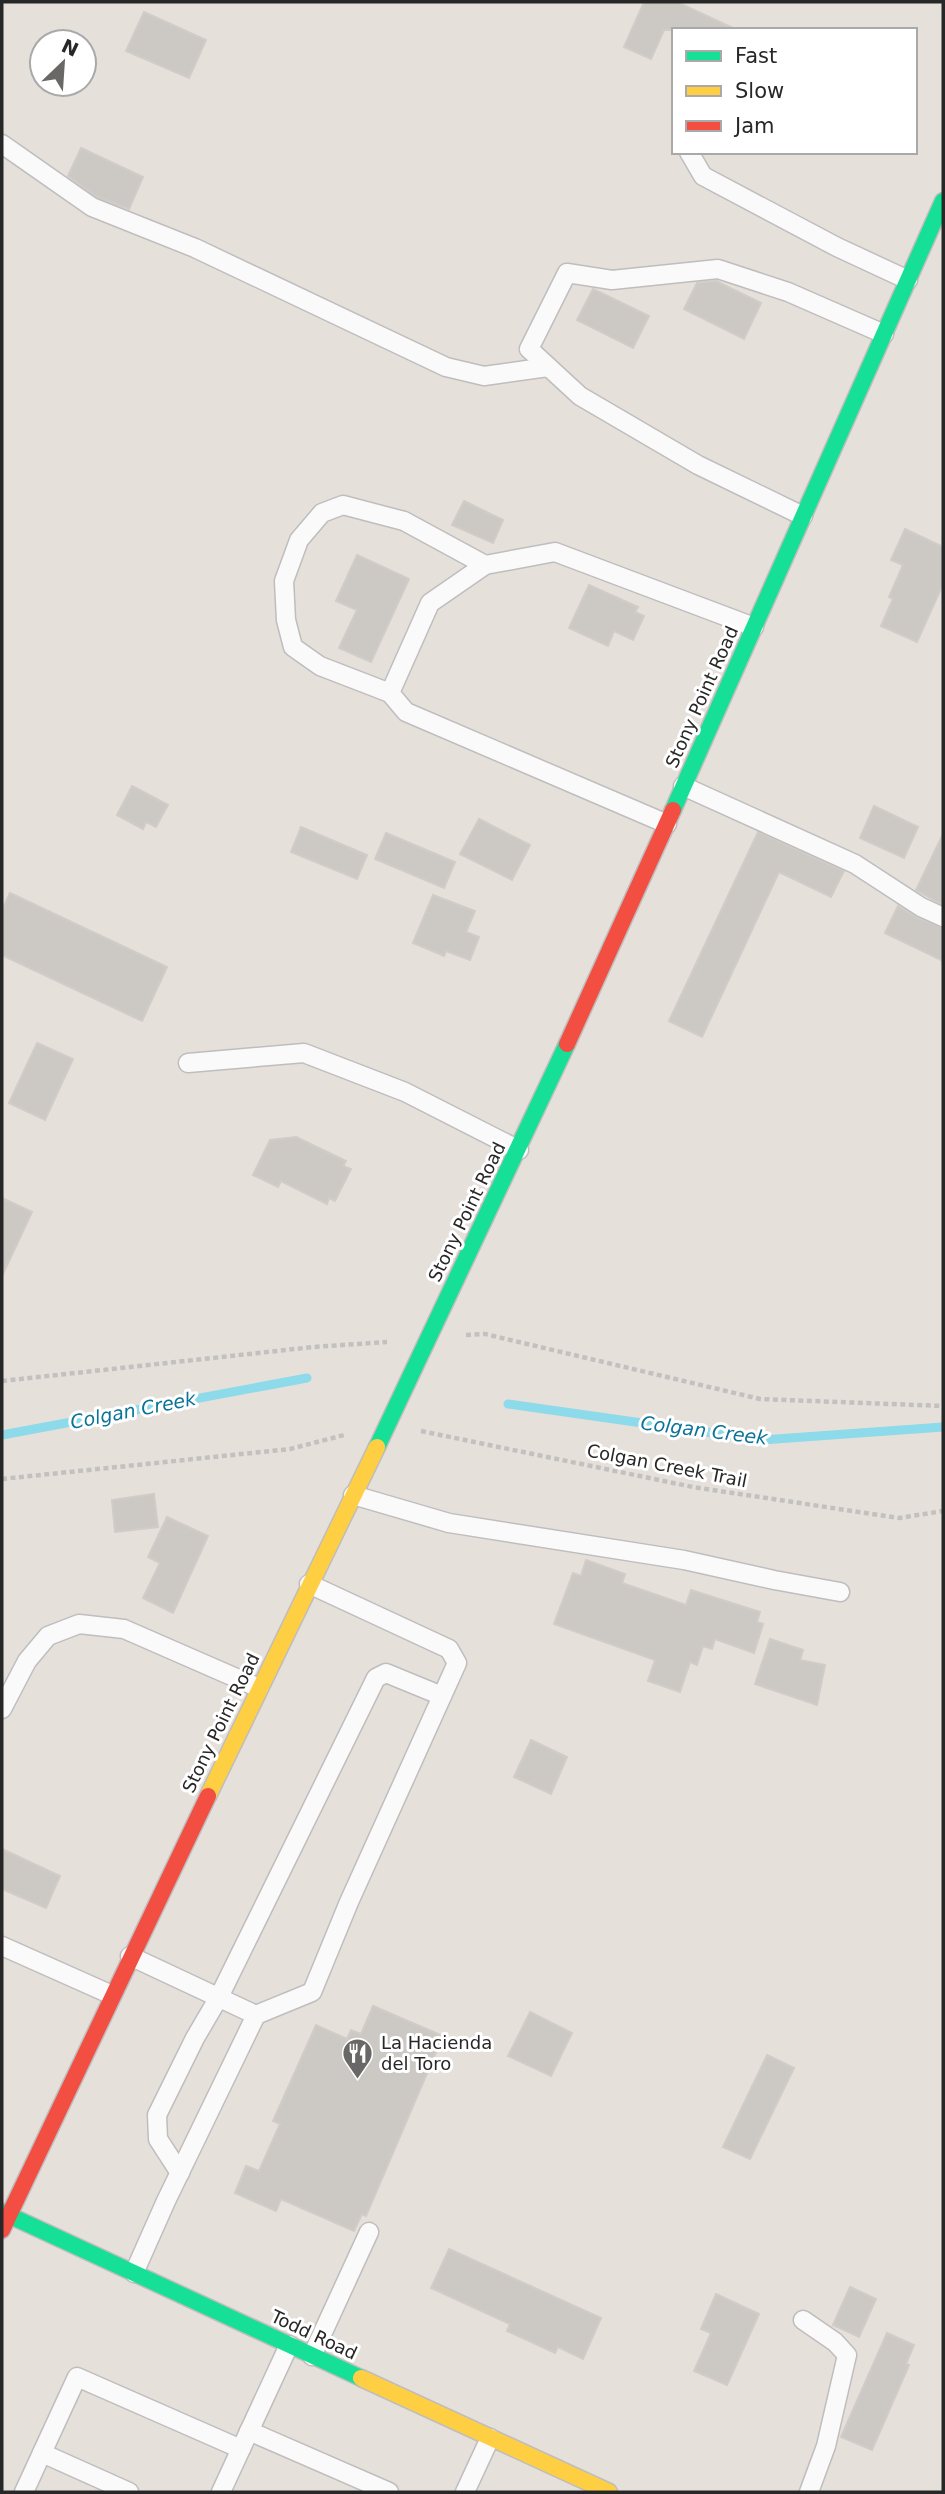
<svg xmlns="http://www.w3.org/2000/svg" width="945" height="2494" font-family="'DejaVu Sans',sans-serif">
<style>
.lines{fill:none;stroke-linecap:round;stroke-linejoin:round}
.stream{stroke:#8cdaea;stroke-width:9}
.building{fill:#ccc9c5;stroke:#d1ccc8;stroke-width:2}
.lane-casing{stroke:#bfbdbd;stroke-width:21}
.fast-casing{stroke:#bfbdbd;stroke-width:19}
.slow-casing{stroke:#bfbdbd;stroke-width:19}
.jam-casing{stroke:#bfbdbd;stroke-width:19}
.path{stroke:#c2c1c0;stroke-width:4.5;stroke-dasharray:5 3.5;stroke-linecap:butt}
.lane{stroke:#fbfafa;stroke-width:18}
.fast{stroke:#16e098;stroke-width:16}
.slow{stroke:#ffcf43;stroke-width:16}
.jam{stroke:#f24e42;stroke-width:16}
.labels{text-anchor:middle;stroke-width:6;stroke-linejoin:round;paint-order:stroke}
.street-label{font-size:18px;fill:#272727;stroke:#fff}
.poi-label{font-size:18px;fill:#272727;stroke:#fff;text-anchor:start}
.water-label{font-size:19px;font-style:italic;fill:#0a7397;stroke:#fff}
</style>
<rect width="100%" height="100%" fill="#e6e0db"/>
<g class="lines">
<!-- stream -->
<g class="stream">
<path d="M508,1404L762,1440L943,1427"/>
<path d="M2,1435L307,1378"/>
</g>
</g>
<!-- building -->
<g class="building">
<path d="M644,2H677L737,30H664L651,59L624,47Z"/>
<path d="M144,12L206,40L189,78L126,51Z"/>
<path d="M81,148L143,177L129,209L97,197L68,176Z"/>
<path d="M716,281L761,303L744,339L684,309L697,283Z"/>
<path d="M593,289L649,316L633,348L577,320Z"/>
<path d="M464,501L503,520L493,543L452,525Z"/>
<path d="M905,529L943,547V584L917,642L881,626L893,599L889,597L903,565L891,560Z"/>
<path d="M357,555L409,579L371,662L339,648L357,610L336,601Z"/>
<path d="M589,585L638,607L635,612L644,616L633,640L614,631L608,646L569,628Z"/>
<path d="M132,786L168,805L156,827L146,822L143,829L117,815Z"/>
<path d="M874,806L918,827L904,858L860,838Z"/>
<path d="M479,819L530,845L512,880L460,854Z"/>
<path d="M301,827L367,855L357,879L291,852Z"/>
<path d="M758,832L844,871L831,897L779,872L702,1037L669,1021Z"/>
<path d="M386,833L455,862L444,888L375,859Z"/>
<path d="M943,834V905L916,890Z"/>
<path d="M10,893L167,967L142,1021L2,955V910Z"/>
<path d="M433,895L475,911L466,932L479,937L470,960L446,951L444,956L413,943Z"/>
<path d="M898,906L916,917L943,928V961L885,933Z"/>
<path d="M37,1043L73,1059L45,1120L9,1103Z"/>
<path d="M296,1137L346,1161L343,1166L351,1169L335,1201L329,1198L327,1204L281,1181L278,1187L253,1175L270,1140Z"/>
<path d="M2,1198L32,1212L2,1276Z"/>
<path d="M154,1494L158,1527L115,1532L112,1500Z"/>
<path d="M167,1517L208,1536L173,1613L143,1598L160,1563L148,1557Z"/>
<path d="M586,1560L625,1574L622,1583L686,1605L691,1590L760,1612L757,1622L763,1624L754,1653L715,1639L712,1649L703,1646L697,1665L690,1662L680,1692L648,1681L655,1660L554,1624L573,1573L581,1576Z"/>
<path d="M770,1639L803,1650L800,1660L825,1665L817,1705L755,1684Z"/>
<path d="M531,1740L567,1757L551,1794L514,1777Z"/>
<path d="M2,1849L60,1876L46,1908L2,1889Z"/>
<path d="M373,2006L443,2036L366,2216L362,2214L354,2231L281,2199L276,2211L235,2193L246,2166L259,2171L280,2124L273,2121L316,2025L347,2039L351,2030L361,2034Z"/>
<path d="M530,2012L572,2033L551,2076L508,2056Z"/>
<path d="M767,2055L794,2068L750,2159L723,2147Z"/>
<path d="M449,2249L601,2318L583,2359L558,2347L555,2353L507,2331L510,2324L431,2288Z"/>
<path d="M850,2287L876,2299L859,2337L833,2325Z"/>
<path d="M716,2294L759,2314L727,2385L694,2371L711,2333L701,2329Z"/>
<path d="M887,2333L914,2345L906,2364L909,2365L872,2450L841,2437Z"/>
</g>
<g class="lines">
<defs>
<g id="lane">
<path d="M2,144L92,207L195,248L446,367L484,376L548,367"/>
<path d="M689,152L703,176L837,247L908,280"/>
<path d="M803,516L698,465L580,396L529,349L567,273L612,280L718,269L788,292L884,334"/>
<path d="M390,693L320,666L293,647L286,620L284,581L299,540L322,513L343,505L404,521L485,565"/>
<path d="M683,786L855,864L921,907L943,917"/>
<path d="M667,824L406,712L390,693L430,603L485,565L555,552L754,627"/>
<path d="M188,1063L304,1053L405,1092L519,1150"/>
<path d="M353,1495L449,1523L684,1560L774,1580L840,1592"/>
<path d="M2,1709L27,1661L48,1636L79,1624L124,1629L259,1688"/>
<path d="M2,1946L112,1995"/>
<path d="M130,1956L256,2015"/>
<path d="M180,2173L158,2139L157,2115L195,2038L219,1997L376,1678L386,1673L442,1696"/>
<path d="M134,2273L166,2201L256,2015L312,1992L349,1902L457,1663L449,1649L309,1584"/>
<path d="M803,2320L835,2342L847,2355L826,2446L809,2492"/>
<path d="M312,2356L369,2232"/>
<path d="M249,2431L389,2492"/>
<path d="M42,2453L129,2492"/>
<path d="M24,2492L77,2377L241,2449"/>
<path d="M221,2492L289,2345"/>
<path d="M465,2492L490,2438"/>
</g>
<g id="fast">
<path d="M673,810L943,201"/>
<path d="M377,1447L567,1044"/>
<path d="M2,2212L361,2378"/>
</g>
<g id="slow">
<path d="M208,1796L377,1447"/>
<path d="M361,2378L609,2492"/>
</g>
<g id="jam">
<path d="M567,1044L673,810"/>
<path d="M2,2230L208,1796"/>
</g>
</defs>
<!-- lane casing -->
<use href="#lane" class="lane-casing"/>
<!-- fast casing -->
<use href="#fast" class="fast-casing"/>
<!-- slow casing -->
<use href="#slow" class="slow-casing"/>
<!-- jam casing -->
<use href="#jam" class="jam-casing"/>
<!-- path -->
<g class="path">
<path d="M466,1335L485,1334L760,1399L943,1406"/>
<path d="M2,1381L313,1347L387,1342"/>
<path d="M421,1431L693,1487L899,1518L943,1511"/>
<path d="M2,1479L290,1449L344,1435"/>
</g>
<!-- lane -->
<use href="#lane" class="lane"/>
<!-- fast -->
<use href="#fast" class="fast"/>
<!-- slow -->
<use href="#slow" class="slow"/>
<!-- jam -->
<use href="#jam" class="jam"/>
</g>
<!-- icons -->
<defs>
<symbol id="restaurant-pin" viewBox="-11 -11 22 30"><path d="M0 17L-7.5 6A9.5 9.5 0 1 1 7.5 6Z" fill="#6a6866" stroke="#fff"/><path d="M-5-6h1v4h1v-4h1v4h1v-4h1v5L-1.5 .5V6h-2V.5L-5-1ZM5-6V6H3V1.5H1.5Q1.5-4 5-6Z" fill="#fff"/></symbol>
</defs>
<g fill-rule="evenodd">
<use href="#restaurant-pin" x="340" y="2036" width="35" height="47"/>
</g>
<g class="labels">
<!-- street labels -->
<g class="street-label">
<text transform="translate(702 697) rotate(-66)" y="6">Stony Point Road</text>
<text transform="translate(467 1212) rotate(-64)" y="6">Stony Point Road</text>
<text transform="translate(667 1466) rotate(11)" y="6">Colgan Creek Trail</text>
<text transform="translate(221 1723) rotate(-64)" y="6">Stony Point Road</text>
<text transform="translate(314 2335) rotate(25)" y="6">Todd Road</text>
</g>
<!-- poi labels -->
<g class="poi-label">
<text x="381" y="2049">La Hacienda<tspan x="381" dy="21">del Toro</tspan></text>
</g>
<!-- water labels -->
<g class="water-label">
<text transform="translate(133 1410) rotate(-11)" y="7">Colgan Creek</text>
<text transform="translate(704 1430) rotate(7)" y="7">Colgan Creek</text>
</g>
</g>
<!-- border -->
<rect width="945" height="2494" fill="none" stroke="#272727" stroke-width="7"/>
<!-- legend -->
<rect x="672" y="28" width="245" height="126" fill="#ffffff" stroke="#a9a9a9" stroke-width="2"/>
<rect x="686" y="51" width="35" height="10" fill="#16e098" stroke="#a9a9a9" stroke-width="2"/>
<text x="735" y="63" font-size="21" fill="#272727">Fast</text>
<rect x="686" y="86" width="35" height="10" fill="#ffcf43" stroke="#a9a9a9" stroke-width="2"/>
<text x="735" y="98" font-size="21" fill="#272727">Slow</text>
<rect x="686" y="121" width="35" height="10" fill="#f24e42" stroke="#a9a9a9" stroke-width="2"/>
<text x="735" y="133" font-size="21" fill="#272727">Jam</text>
<!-- north arrow -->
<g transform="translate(63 63) rotate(25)"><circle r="33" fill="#ffffff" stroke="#a9a9a9" stroke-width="2"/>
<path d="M0-5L12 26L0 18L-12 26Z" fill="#6a6866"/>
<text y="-10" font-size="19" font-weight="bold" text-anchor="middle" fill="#272727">N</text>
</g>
</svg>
